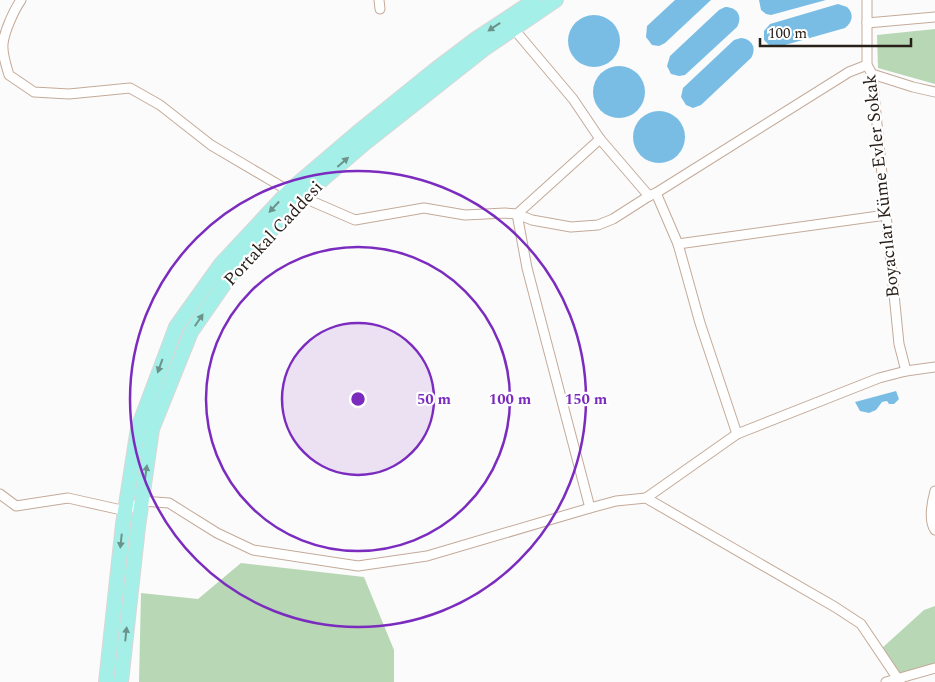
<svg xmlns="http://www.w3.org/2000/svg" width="935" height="682" font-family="Spectral,serif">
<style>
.green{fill:#b8d7b4}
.water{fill:#7abde4}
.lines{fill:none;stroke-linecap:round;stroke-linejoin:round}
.street-casing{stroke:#c4aa99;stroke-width:11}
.primary-casing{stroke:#d9d7d6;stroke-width:16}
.street{stroke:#fff;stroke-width:9}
.primary{stroke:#a4f0e8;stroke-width:14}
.oneway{fill:#6d928b}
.ring{fill:none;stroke:#7b2cbf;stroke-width:2.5}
.labels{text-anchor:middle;stroke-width:4.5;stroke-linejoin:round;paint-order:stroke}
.street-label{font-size:18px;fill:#2a201a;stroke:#fff}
.centre{fill:#7b2cbf;stroke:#fff;stroke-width:2.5}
.ring-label{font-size:15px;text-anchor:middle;font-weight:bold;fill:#7b2cbf;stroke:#fff;stroke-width:4.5;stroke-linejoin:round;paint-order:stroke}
</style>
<rect width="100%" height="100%" fill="#fbfbfb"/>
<!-- green -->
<g class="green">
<path d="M935,29V84L878,68L877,35Z"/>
<path d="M241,563L364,577L394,650V682H139L141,593L198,599Z"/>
<path d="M935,606V665L899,675L881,649L924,610Z"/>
</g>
<!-- water -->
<g class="water">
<path d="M675,0H711L665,43L659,46L652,45L646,37L647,26Z"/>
<path d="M759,0H826L771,15L766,14L761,10Z"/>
<path d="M838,4L847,7C854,13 853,22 845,28L778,47L770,46L764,40V31L770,24Z"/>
<path d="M725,7C737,7 743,16 737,27L685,75L679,76L671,74L667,66L670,56L719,10Z"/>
<circle cx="594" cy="41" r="26"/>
<path d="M741,38C752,39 757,48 751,58L701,105L693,108L686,105L681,97L683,88L734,40Z"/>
<circle cx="619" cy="92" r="26"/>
<circle cx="659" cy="137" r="26"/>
<path d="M896,391L899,399L894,404H889L887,401L882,402L876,410L869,413L860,411L855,402Z"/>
</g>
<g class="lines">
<defs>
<g id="street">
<path d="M21,0C14,10 4,32 3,44C2,54 6,65 9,75L34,92L69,94L130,88L160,105L211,145L289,191"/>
<path d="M379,0L380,9"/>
<path d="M867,0V65L872,74L899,344L906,371"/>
<path d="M867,23L935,17"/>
<path d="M513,28L573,99L600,139L649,196L656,193L678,244L700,323L737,434"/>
<path d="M872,74L913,87L935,92"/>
<path d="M656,193L849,72L867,65"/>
<path d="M302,197L355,220L424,208L465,215L505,213L517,214L532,220L571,227L598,225L613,219L649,196"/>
<path d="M678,244L886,215"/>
<path d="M935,491C932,502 928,520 935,530"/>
<path d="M0,494L16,506L68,498L126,511L142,501L169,503L217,533L253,550L358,566L427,556L590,508L616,501L646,498L835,607L861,624L900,682"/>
<path d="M646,498L737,434L879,378L906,371L935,367"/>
<path d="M590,508L527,268L517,214L600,139"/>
<path d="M886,682L935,668"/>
</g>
<g id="primary">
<path d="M106,682L123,524L138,428L176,327L221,264L289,191L357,133L435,70L476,39L535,0"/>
<path d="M121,682L138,527L152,429L191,332L234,270L302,197L365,143L484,49L556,0"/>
</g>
</defs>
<!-- street casing -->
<use href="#street" class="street-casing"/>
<!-- primary casing -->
<use href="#primary" class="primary-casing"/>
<!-- street -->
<use href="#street" class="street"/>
<!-- primary -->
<use href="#primary" class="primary"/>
</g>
<!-- one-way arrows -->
<defs><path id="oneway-solid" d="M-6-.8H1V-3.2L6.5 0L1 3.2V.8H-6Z" transform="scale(1.25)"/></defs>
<g class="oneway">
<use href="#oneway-solid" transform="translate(494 27) rotate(146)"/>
<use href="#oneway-solid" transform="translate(343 162) rotate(-41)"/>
<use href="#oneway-solid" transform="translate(274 207) rotate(133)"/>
<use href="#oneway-solid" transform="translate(199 320) rotate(-56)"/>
<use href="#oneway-solid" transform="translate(160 366) rotate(110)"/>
<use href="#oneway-solid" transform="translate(146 472) rotate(-82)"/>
<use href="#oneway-solid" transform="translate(121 541) rotate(96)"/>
<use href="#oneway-solid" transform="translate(126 634) rotate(-84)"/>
</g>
<!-- distance rings -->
<circle cx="358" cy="399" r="76" fill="#7b2cbf" fill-opacity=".12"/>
<g class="ring">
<circle cx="358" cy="399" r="76"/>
<circle cx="358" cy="399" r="152"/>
<circle cx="358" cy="399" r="228"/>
</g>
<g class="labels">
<!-- street labels -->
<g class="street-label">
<text transform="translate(881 186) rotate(-96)" y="6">Boyacılar Küme Evler Sokak</text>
<text transform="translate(273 233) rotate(-47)" y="6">Portakal Caddesi</text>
</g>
</g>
<circle cx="358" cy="399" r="8" class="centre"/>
<g class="ring-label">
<text x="434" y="404">50 m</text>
<text x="510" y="404">100 m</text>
<text x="586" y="404">150 m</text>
</g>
<!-- scale -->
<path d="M760 38v8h151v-8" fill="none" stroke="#2a201a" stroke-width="2.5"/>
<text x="768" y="38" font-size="15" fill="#2a201a" stroke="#ffffff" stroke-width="4" paint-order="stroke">100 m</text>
</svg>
